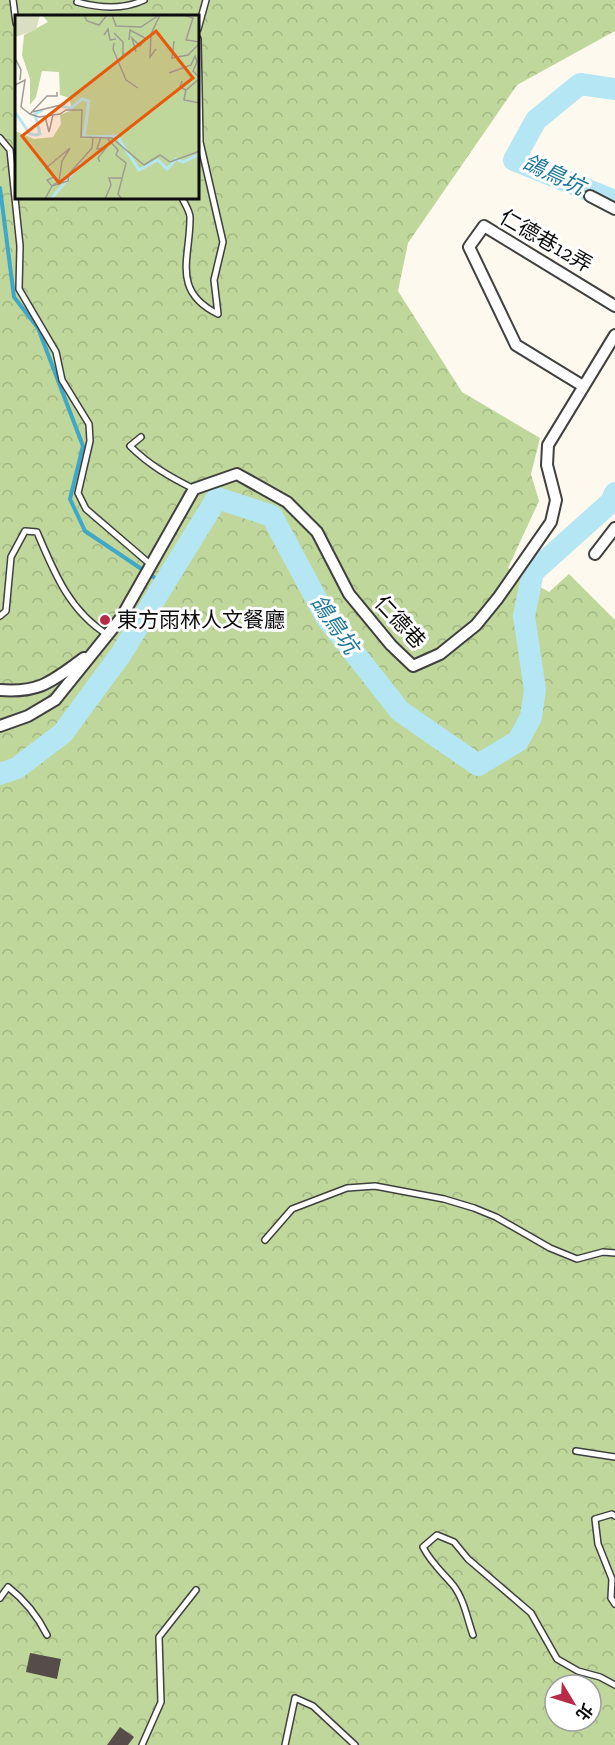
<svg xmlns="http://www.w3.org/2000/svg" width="615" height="1745" font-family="'Zilla Slab','Noto Sans TC',serif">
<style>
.forest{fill:url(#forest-crowns);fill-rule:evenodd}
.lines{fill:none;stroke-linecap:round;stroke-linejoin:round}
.stream{stroke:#3fa7c8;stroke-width:4}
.river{stroke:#b5e6f4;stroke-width:22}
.building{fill:#564d4a}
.service-casing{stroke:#404040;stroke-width:8}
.minor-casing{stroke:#404040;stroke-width:14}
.service{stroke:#fff;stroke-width:5}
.minor{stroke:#fff;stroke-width:10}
.poi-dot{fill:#b82b48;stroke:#fff;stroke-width:2}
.labels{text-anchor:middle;stroke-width:6;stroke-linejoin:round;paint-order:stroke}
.street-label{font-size:21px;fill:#0d0d0d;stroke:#fff}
.poi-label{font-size:21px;fill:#0d0d0d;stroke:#fff;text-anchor:start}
.water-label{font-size:22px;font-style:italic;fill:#1c779a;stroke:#fff}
.inset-river{fill:none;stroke:#b5e6f4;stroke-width:3}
.inset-road{fill:none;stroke:#9e9b95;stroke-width:1.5}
.view{fill:#e8590c;fill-opacity:0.15;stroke:#e8590c;stroke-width:3}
.inset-edge{fill:none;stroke:#0d0d0d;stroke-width:3}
</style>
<defs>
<pattern id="forest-crowns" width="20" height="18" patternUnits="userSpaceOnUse" patternTransform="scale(1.5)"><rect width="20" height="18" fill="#bfd79a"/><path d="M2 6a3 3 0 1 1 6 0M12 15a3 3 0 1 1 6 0" fill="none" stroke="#a3b784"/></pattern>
</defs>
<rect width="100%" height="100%" fill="#fef9ef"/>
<!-- forest -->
<path class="forest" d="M0,0H615V31L517,85L408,243L398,291L462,392L540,438L531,474L539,501L508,568L549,592L569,574L615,620V1745H0ZM16,16H198V198H16ZM555,1685H591V1721H555Z"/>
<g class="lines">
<!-- stream -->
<path class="stream" d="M0,188L14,297L38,328L83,446L70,499L85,531L164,584"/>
<!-- river -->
<g class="river">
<path d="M615,89L580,84L536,120L514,160L615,201"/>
<path d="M0,774L17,768L63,733L121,654L217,498L272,516L326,617L400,711L478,765L518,741L531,717L535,690L524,616L533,572L611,502L615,493"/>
</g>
</g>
<!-- building -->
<g class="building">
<path d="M30,1653L61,1659L57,1679L26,1672Z"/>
<path d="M120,1727L134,1737L128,1745H107Z"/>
</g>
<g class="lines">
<defs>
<g id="service">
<path d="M13,0L16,23"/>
<path d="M78,0L77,2C99,8 123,10 144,0"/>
<path d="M198,29L206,0"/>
<path d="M0,138L10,150L20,246L19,289L56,352L62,380L89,424L90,441L78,493L86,509L150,564"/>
<path d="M182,198C185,204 191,213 190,219C190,258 171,291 218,314L214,280L223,242L200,142L198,39"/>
<path d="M141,437L130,446C149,465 170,477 194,489"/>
<path d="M0,616L6,611L11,557L25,531L37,532C54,572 69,611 108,635"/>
<path d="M265,1240L292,1209L347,1188L375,1186L444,1199L474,1208L496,1217L550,1248L577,1259L603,1252L615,1253"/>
<path d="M576,1451L615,1457"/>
<path d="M615,1516L612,1514L595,1519L598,1544L612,1579L611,1598L615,1604"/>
<path d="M0,1598L8,1587C26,1601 37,1615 47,1635"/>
<path d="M473,1635C467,1618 464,1599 453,1585C442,1572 431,1563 423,1547L437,1535L454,1542L468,1559L531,1613L557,1659L578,1671L600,1677L615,1685"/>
<path d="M142,1745L161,1702L159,1637L196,1590"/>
<path d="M285,1745L295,1698L313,1706L355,1745"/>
</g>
<g id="minor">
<path d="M590,196L615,209"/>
<path d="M583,386L516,345L469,247L484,226L615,306"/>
<path d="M595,554L615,528"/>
<path d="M0,690C41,693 52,681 84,658"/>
<path d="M0,726L28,716L55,700L121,618L194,489L237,474L287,502L317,532L349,594L391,645L413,666L440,654L476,625L498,598L551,522L556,500L547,465L548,445L615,335"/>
</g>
</defs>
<!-- service casing -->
<use href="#service" class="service-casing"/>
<!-- minor casing -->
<use href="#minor" class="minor-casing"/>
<!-- service -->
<use href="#service" class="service"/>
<!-- minor -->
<use href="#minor" class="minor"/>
</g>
<!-- markers -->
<circle class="poi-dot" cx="105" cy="620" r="6"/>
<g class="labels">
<!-- street labels -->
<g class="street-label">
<text transform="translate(546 241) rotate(30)" y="7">仁德巷12弄</text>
<text transform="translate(400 622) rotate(47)" y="7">仁德巷</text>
</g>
<!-- poi labels -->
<g class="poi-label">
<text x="117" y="627">東方雨林人文餐廳</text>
</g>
<!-- water labels -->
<g class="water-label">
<text transform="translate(554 174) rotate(25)" y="8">鴿鳥坑</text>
<text transform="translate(335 624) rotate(55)" y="8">鴿鳥坑</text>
</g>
</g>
<!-- overview -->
<g transform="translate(15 15)">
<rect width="184" height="184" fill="#fef9ef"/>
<path d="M27,0H184V184H0V116L19,124L38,122L46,109L45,100L57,95L54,83L45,80L44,57L27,56L21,82L15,90V64L7,40L9,20L33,7Z" fill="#bfd79a"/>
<path d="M0,0H25L21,15L0,22Z" fill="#dadfc1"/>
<path class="inset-river" d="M44,91L56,93L67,84L74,86L69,122L102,121L124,155L143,145L152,154L161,144L168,147L185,139M0,97L15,119L21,120L25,119L20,99L28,95M37,183L66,148"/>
<path class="inset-road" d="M69,0L72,6L84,10L92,0M97,0L101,11L126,12L144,0M169,0L178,3L171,25L185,27M99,18L108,27V41M89,20L93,14L95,25L101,24M114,25L115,15L130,23L125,31L117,23L121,37M159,26L157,43L173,40L185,28M99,28L98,34L111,65L123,73M141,34L135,42L136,19L145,0M0,43L6,55L5,65M154,58L176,50L180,41L182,47L178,56L184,62M167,66L165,72L171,75L184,64M0,70L10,65L6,92L15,99L24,102L45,99L51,95H67L66,122L97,123L129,150L145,140L155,147L185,136M171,74L169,85L185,88M17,97L50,89M15,99L32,81H42V77M30,101L34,117L38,100M92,123L103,135L101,140L111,148L103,179L107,184M55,133L47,146L44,166L37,171L32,165L39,162L31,153ZM85,147L83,143L91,133L82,134L86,122M30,184L37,171L53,166L54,159L77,133L78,123M90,184L96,170L94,163H106"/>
<path class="view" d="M141,16L178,63L44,168L7,121Z"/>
<rect width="184" height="184" class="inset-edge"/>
</g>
<!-- north arrow -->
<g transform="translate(573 1703) rotate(128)"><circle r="28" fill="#ffffff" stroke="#9e9e9e" stroke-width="1.5"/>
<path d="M0-4.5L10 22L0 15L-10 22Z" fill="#b82b48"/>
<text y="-9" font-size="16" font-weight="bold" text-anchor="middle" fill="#0d0d0d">北</text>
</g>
</svg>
